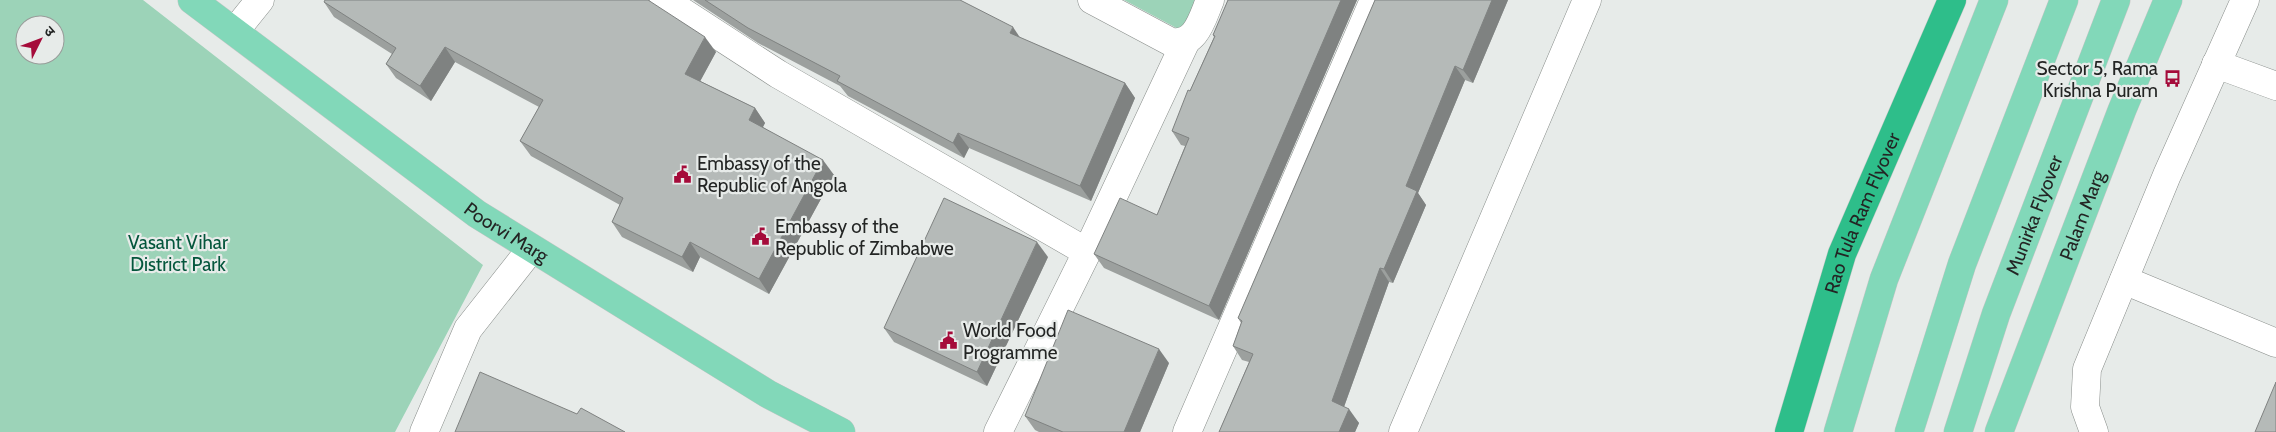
<svg xmlns="http://www.w3.org/2000/svg" width="2276" height="432" font-family="Cabin,'Noto Sans Devanagari',sans-serif">
<style>
.green{fill:#9cd3b8;fill-rule:evenodd}
.lines{fill:none;stroke-linecap:round;stroke-linejoin:round}
.minor-casing{stroke:#888d8a;stroke-width:29}
.major-casing{stroke:#c6c6c6;stroke-width:29}
.highway-casing{stroke:#c6c6c6;stroke-width:29}
.minor{stroke:#fff;stroke-width:28}
.major{stroke:#82d8b9;stroke-width:28}
.highway{stroke:#2ebe8a;stroke-width:28}
.wall{fill:#9ca09e}
.shaded-wall{fill:#7f8281}
.building{fill:#b5bab8;stroke:#7f8281}
.labels{text-anchor:middle;stroke-width:4.5;stroke-linejoin:round;paint-order:stroke}
.poi-label{font-size:19px;fill:#232524;stroke:#e7ebe9;text-anchor:start}
.street-label{font-size:19px;fill:#232524;stroke:#e7ebe9}
.park-label{font-size:19px;fill:#04563c;stroke:#e7ebe9}
</style>
<rect width="100%" height="100%" fill="#e7ebe9"/>
<!-- green -->
<g class="green">
<path d="M0,0H143L483,265L395,432H0ZM25,25H55V55H25Z"/>
<path d="M1124,0H1198L1184,32Z"/>
</g>
<g class="lines">
<defs>
<g id="minor">
<path d="M664,0L778,74L1087,252"/>
<path d="M1092,0L1171,42C1196,46 1202,19 1210,0"/>
<path d="M235,31L260,0"/>
<path d="M2216,64L2276,86"/>
<path d="M2124,280L2276,343"/>
<path d="M424,432L468,329L531,249"/>
<path d="M998,432L1087,252L1185,43"/>
<path d="M1187,432L1374,0"/>
<path d="M1403,432L1587,0"/>
<path d="M2094,432L2085,407L2087,369L2167,175L2245,0"/>
</g>
<g id="major">
<path id="s1" d="M192,0L477,214L768,394L841,432"/>
<path d="M1838,432L1884,279L1994,0"/>
<path d="M1909,432L1962,264L2064,0"/>
<path id="s2" d="M1958,432L1996,314L2116,0"/>
<path id="s3" d="M1999,432L2122,110L2168,0"/>
</g>
<g id="highway">
<path id="s4" d="M1789,432L1842,254L1952,0"/>
</g>
</defs>
<!-- minor casing -->
<use href="#minor" class="minor-casing"/>
<!-- major casing -->
<use href="#major" class="major-casing"/>
<!-- highway casing -->
<use href="#highway" class="highway-casing"/>
<!-- minor -->
<use href="#minor" class="minor"/>
<!-- major -->
<use href="#major" class="major"/>
<!-- highway -->
<use href="#highway" class="highway"/>
</g>
<!-- wall -->
<g class="wall">
<path d="M693,0H960L1020,38L1125,83L1135,98L1091,201L969,148L964,158L848,96L840,86L758,43Z"/>
<path d="M1228,0H1357L1219,320L1104,268L1094,254L1157,215L1185,146L1181,145L1172,131L1214,37L1213,35Z"/>
<path d="M1375,0H1508L1473,83L1465,80L1418,193L1426,205L1393,283L1389,282L1344,407L1359,423L1355,432H1219L1249,362L1242,360L1233,346L1241,323L1238,318Z"/>
<path d="M649,1L716,52L700,81L755,108L765,123L763,127L834,175L769,294L700,257L693,272L622,237L612,222L620,205L531,156L520,141L539,107L455,62L431,101L396,78L386,64L392,54L334,17L324,2Z"/>
<path d="M1048,257L987,386L894,342L884,328Z"/>
<path d="M1169,363L1140,432H1039L1035,430L1025,416Z"/>
</g>
<!-- shaded-wall -->
<g class="shaded-wall">
<path d="M1341,0H1357L1219,320L1209,306Z"/>
<path d="M1492,0H1508L1473,83L1463,70Z"/>
<path d="M1013,27L1023,42L1010,33Z"/>
<path d="M705,37L716,52L696,89L685,74Z"/>
<path d="M445,47L455,62L431,101L420,86Z"/>
<path d="M1455,66L1465,80L1418,193L1426,205L1393,283L1384,269L1406,186Z"/>
<path d="M1125,83L1135,98L1091,201L1080,186Z"/>
<path d="M755,108L765,123L759,134L749,120Z"/>
<path d="M958,133L969,148L964,158L953,143Z"/>
<path d="M823,160L834,175L769,294L759,279Z"/>
<path d="M690,242L700,257L693,272L682,257Z"/>
<path d="M1037,242L1048,257L987,386L977,372Z"/>
<path d="M1380,268L1389,282L1341,415L1332,401Z"/>
<path d="M1159,349L1169,363L1140,432H1124Z"/>
<path d="M1349,409L1359,423L1355,432H1339Z"/>
</g>
<!-- building -->
<g class="building">
<path d="M325,0H648L705,37L685,74L755,108L749,120L823,160L759,279L690,242L682,257L612,222L623,198L520,141L543,100L445,47L420,86L386,64L396,48L324,2Z"/>
<path d="M705,0H960L1013,27L1010,33L1125,83L1080,186L958,133L953,143L837,81L840,76L748,28Z"/>
<path d="M1228,0H1341L1209,306L1094,254L1120,198L1157,215L1189,138L1172,131L1188,90L1190,91L1215,36L1213,35Z"/>
<path d="M1375,0H1492L1463,70L1455,66L1406,186L1417,191L1384,269L1380,268L1332,401L1349,409L1339,432H1219L1253,354L1233,346L1242,321L1238,318Z"/>
<path d="M944,198L1037,242L977,372L884,328Z"/>
<path d="M1068,310L1159,349L1124,432H1063L1025,416Z"/>
<path d="M480,372L577,414L581,408L625,432H455Z"/>
<path d="M2276,382V432H2255Z"/>
</g>
<!-- icons -->
<defs>
<symbol id="bus-bare" viewBox="-9 -9 18 18"><path d="M-5-6H5V4H4V6H2V4H-2V6H-4V4H-5ZM-3.5-4V0h7V-4ZM-3.5 1.2v1.5H-2V1.2ZM2 1.2v1.5H3.5V1.2Z" fill="#a50b3a" stroke="#e7ebe9" stroke-width="2.5" paint-order="stroke"/></symbol>
<symbol id="civic-bare" viewBox="-9 -9 18 18"><path d="M-.6-6.5H3V-4.5H.6V-3L4-1V1h2V6H-6V1h2V-1L-.6-3ZM-1.2 2.5V6h2.4V2.5Z" fill="#a50b3a" stroke="#e7ebe9" stroke-width="2.5" paint-order="stroke"/></symbol>
</defs>
<g fill-rule="evenodd">
<use href="#bus-bare" x="2160" y="66" width="25" height="25"/>
<use href="#civic-bare" x="670" y="162" width="25" height="25"/>
<use href="#civic-bare" x="748" y="224" width="25" height="25"/>
<use href="#civic-bare" x="936" y="328" width="25" height="25"/>
</g>
<g class="labels">
<!-- poi labels -->
<g class="poi-label">
<text x="2158" y="75" text-anchor="end">Sector 5, Rama<tspan x="2158" dy="22">Krishna Puram</tspan></text>
<text x="697" y="170">Embassy of the<tspan x="697" dy="22">Republic of Angola</tspan></text>
<text x="775" y="233">Embassy of the<tspan x="775" dy="22">Republic of Zimbabwe</tspan></text>
<text x="963" y="337">World Food<tspan x="963" dy="22">Programme</tspan></text>
</g>
<!-- street labels -->
<g class="street-label">
<text dy="7" stroke="none"><textPath href="#s4" startOffset="231">Rao Tula Ram Flyover</textPath></text>
<text dy="7" stroke="none"><textPath href="#s2" startOffset="230">Munirka Flyover</textPath></text>
<text dy="7" stroke="none"><textPath href="#s3" startOffset="232">Palam Marg</textPath></text>
<text dy="7" stroke="none"><textPath href="#s1" startOffset="391">Poorvi Marg</textPath></text>
</g>
<!-- park labels -->
<g class="park-label">
<text x="178" y="249">Vasant Vihar<tspan x="178" dy="22">District Park</tspan></text>
</g>
</g>
<!-- north arrow -->
<g transform="translate(40 40) rotate(48)"><circle r="24" fill="#e7ebe9" stroke="#999c9a"/>
<path d="M0-4L9 19L0 12L-9 19Z" fill="#a50b3a"/>
<text y="-8" font-size="14" font-weight="bold" text-anchor="middle" fill="#232524">उ</text>
</g>
</svg>
